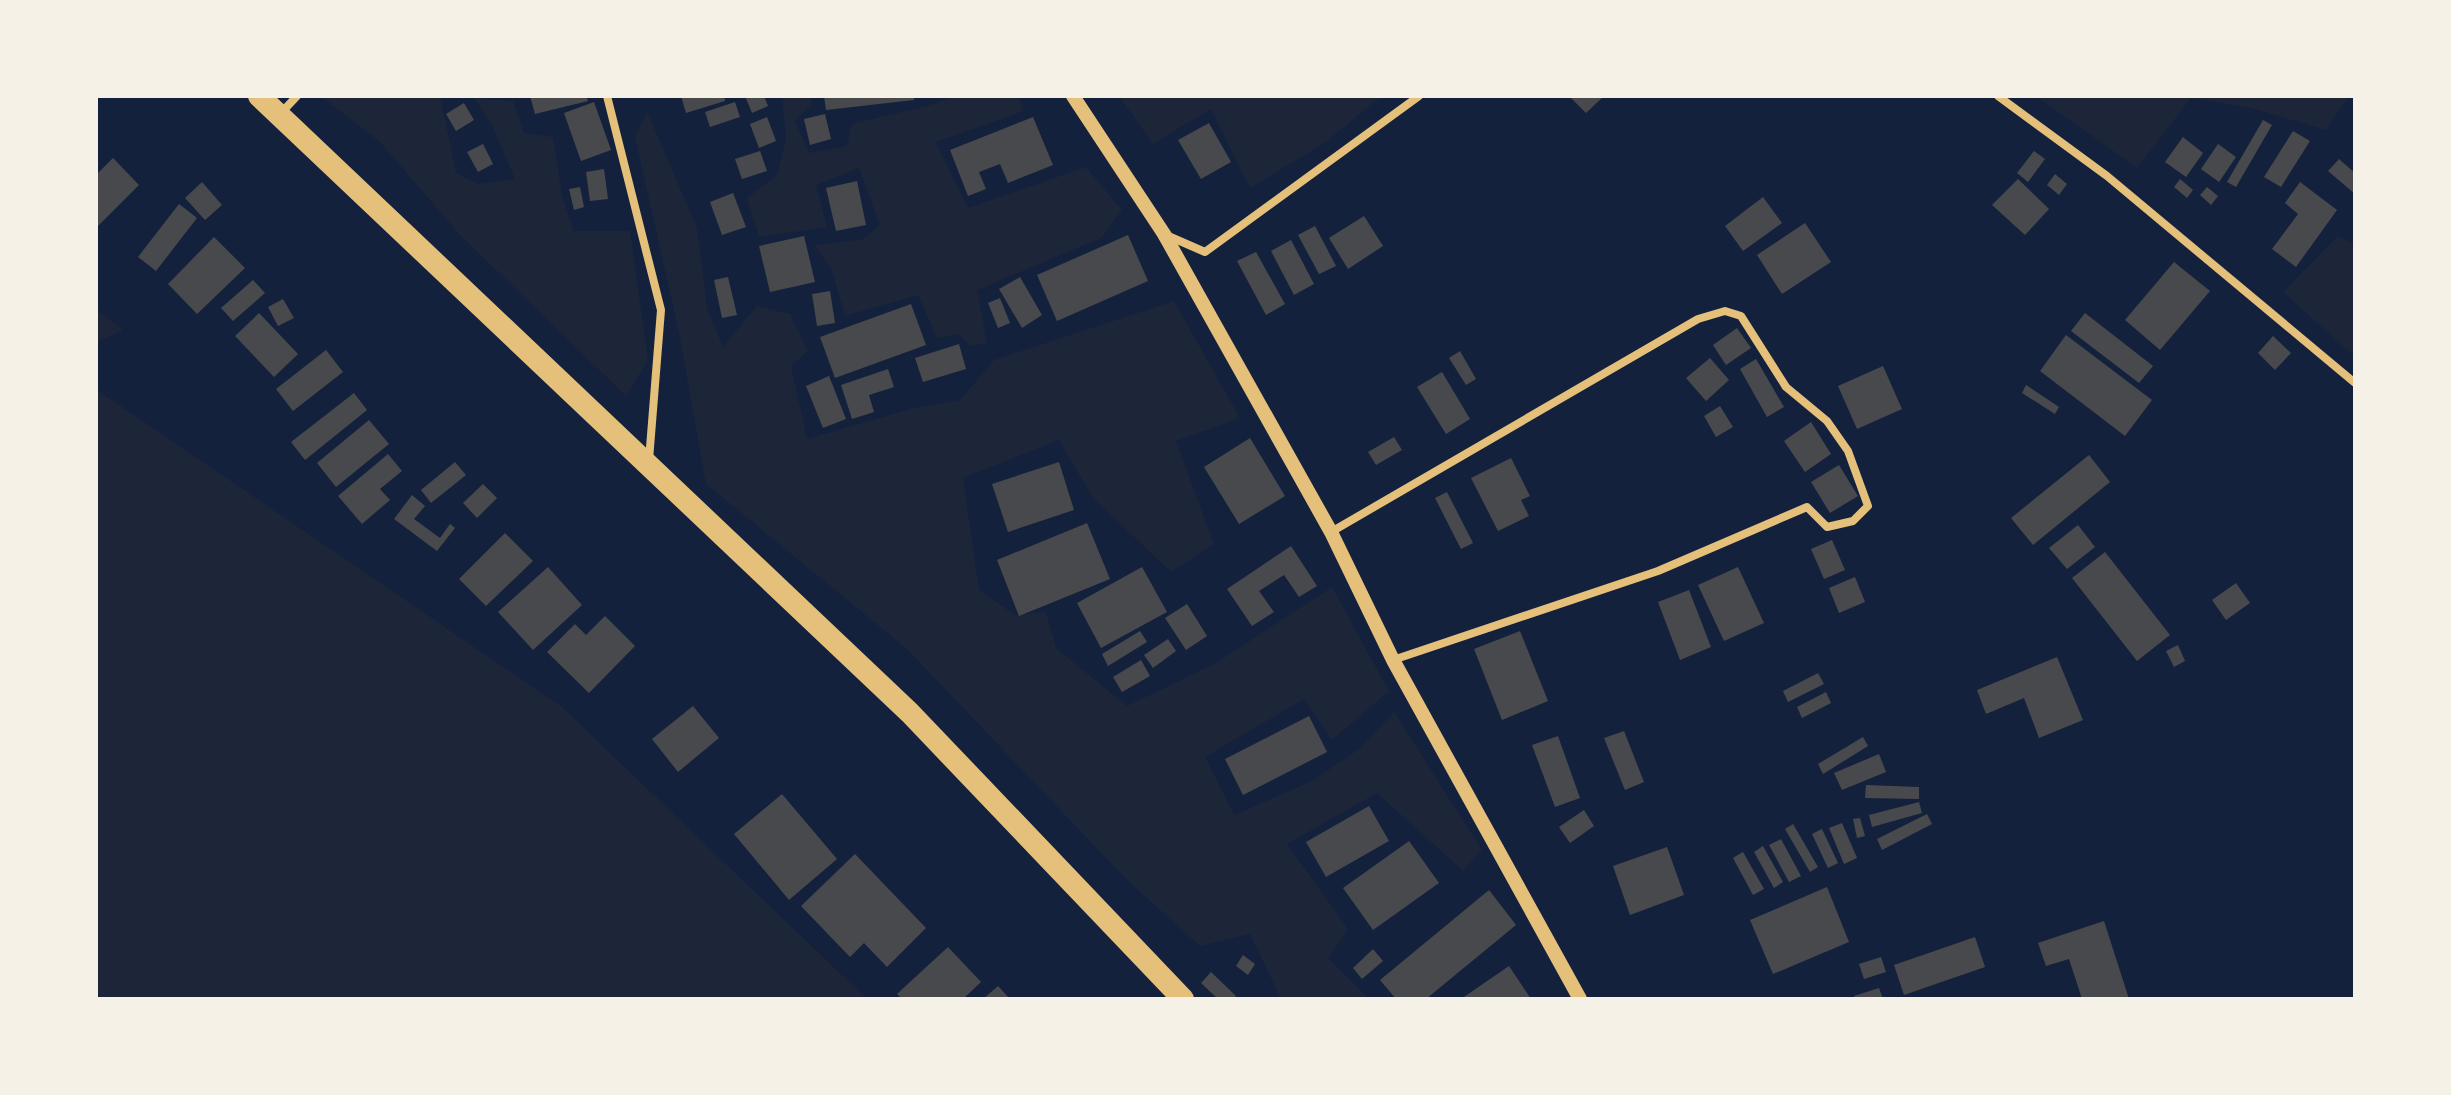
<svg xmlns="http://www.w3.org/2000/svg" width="2451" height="1095" font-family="Signika,sans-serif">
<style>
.green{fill:#1d2539}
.building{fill:#48494c}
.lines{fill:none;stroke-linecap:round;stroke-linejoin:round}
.minor{stroke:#e5c07b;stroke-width:8}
.tertiary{stroke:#e5c07b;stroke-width:14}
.trunk{stroke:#e5c07b;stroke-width:22}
</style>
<rect width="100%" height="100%" fill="#14213d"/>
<!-- green -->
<g class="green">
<path d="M321,96H440L456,173L478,184L515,179L492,125L474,98L513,101L524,133L553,137L562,195L573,231H630L648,360L626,396L461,236L380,142Z"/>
<path d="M782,96H811V105L795,121L809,153L847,146L852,124L927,106L956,96H1019L1024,111L936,142L968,208L1086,167L1122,210L1101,238L977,290L987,343L970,346L959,334L937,338L918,295L845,316L831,268L814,245L861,240L880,225L859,168L816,185L827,227L759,237L747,198L777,175L786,139Z"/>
<path d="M1119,96H1382L1323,144L1250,188L1211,109L1153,144Z"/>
<path d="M2036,96H2349L2326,130L2251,108L2191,98L2137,168Z"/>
<path d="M647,111L697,228L707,308L723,347L757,306L790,314L808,351L791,366L807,439L914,408L960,400L994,360L1174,301L1240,418L1176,441L1214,544L1171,572L1093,498L1059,440L963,478L979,590L1015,615L1046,612L1056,648L1127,706L1216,663L1332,587L1389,691L1332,740L1304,699L1205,757L1234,815L1312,781L1359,749L1394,712L1482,850L1463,871L1377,793L1287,844L1348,929L1328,958L1369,999H1281L1250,934L1200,946L1126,879L907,649L706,484L679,332L635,137Z"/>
<path d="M2338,236L2355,244V357L2283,292Z"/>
<path d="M96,309L123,330L96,343Z"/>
<path d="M96,389L562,707L867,999H96Z"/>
</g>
<!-- building -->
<g class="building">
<path d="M530,96H586L588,101L535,114Z"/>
<path d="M681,96H724L725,101L686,113Z"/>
<path d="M745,96H764L768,106L752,113Z"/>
<path d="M824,96H914V100L826,110Z"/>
<path d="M1569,96H1604L1586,113Z"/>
<path d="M594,102L611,150L581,161L564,113Z"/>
<path d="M735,102L740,117L710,127L705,112Z"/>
<path d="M464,103L474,120L456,131L446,114Z"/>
<path d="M825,114L831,139L810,145L804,119Z"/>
<path d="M767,117L776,141L759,148L750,124Z"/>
<path d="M1033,117L1053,165L1008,183L1000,164L979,172L986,189L968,196L950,150Z"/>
<path d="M2263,120L2272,125L2236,187L2227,182Z"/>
<path d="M1209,123L1231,162L1201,179L1178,140Z"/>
<path d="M2293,131L2310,141L2281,187L2264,177Z"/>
<path d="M2183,137L2203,153L2186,177L2165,162Z"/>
<path d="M483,144L493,164L478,172L467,152Z"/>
<path d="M2218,144L2236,157L2219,182L2201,169Z"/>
<path d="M760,151L767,171L742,179L735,159Z"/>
<path d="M2034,151L2045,159L2028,182L2017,173Z"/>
<path d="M113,158L139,185L96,228V175Z"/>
<path d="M2339,159L2355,173V194L2328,171Z"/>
<path d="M604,169L608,199L590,201L586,172Z"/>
<path d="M2055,174L2067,184L2059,195L2047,185Z"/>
<path d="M2018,179L2049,209L2025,235L1992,205Z"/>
<path d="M2180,179L2193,190L2187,198L2174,187Z"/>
<path d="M857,181L866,225L836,231L826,188Z"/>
<path d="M202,182L222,205L205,220L185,198Z"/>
<path d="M2300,182L2337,210L2296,267L2272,249L2298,214L2285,203Z"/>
<path d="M580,187L584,207L574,210L569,189Z"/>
<path d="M2207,187L2218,196L2211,205L2200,195Z"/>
<path d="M733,193L746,227L722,235L710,202Z"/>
<path d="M1763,197L1782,223L1743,251L1725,226Z"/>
<path d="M179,204L197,218L156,271L138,257Z"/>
<path d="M1364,216L1383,246L1348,269L1329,238Z"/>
<path d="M1805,223L1831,262L1782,294L1757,255Z"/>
<path d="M1315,226L1336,266L1319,274L1298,235Z"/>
<path d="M1128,235L1148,281L1057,321L1037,275Z"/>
<path d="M804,236L815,282L770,292L759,246Z"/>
<path d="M214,237L245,268L197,314L168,284Z"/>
<path d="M1291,240L1314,284L1294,295L1271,251Z"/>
<path d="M1256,252L1285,304L1266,315L1237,261Z"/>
<path d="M2174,262L2210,291L2160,350L2125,320Z"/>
<path d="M728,277L737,315L722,318L714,280Z"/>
<path d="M1020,277L1042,315L1022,328L999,289Z"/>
<path d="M253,280L265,293L233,321L221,308Z"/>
<path d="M830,291L835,323L817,326L812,294Z"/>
<path d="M1000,298L1010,323L998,328L988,303Z"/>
<path d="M283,299L294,318L278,326L268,307Z"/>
<path d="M911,304L926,345L835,378L820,337Z"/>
<path d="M259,313L298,354L274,377L235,336Z"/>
<path d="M2085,313L2153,366L2139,383L2071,331Z"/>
<path d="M1737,328L1751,348L1726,365L1713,345Z"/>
<path d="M2066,335L2152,400L2125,436L2040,371Z"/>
<path d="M2273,336L2291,353L2275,370L2258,353Z"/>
<path d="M959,344L966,369L923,382L915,358Z"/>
<path d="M326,350L343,372L293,411L276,389Z"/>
<path d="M1460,351L1476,379L1466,385L1449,358Z"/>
<path d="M1710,358L1729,380L1706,401L1686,378Z"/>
<path d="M1756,359L1784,407L1767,417L1740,369Z"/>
<path d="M1883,366L1902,409L1857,429L1838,386Z"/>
<path d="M888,369L894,387L869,395L874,412L852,419L841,385Z"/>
<path d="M1442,372L1470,419L1446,434L1417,387Z"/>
<path d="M829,376L846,419L823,428L806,386Z"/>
<path d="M2026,385L2059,407L2055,414L2022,393Z"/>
<path d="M354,393L367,410L305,460L291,442Z"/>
<path d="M1720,406L1733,427L1716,437L1704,416Z"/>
<path d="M369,420L389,444L336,487L317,463Z"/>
<path d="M1811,422L1831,454L1805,472L1784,441Z"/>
<path d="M1394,437L1402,450L1376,465L1368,452Z"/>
<path d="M1250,438L1285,496L1239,524L1204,467Z"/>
<path d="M388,454L402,471L380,489L390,500L362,524L338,496Z"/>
<path d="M2089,455L2110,482L2033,545L2011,518Z"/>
<path d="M1511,458L1530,496L1521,500L1529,516L1498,531L1471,478Z"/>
<path d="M455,462L466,475L431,503L421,490Z"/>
<path d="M1059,462L1074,510L1008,532L992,484Z"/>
<path d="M1839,465L1858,496L1830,513L1811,482Z"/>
<path d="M483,484L497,498L477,518L463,503Z"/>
<path d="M1447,492L1473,543L1461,549L1435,498Z"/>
<path d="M412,495L425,506L414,519L440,538L450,524L455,528L437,551L394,519Z"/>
<path d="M1087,523L1110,579L1019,616L997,560Z"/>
<path d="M2078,525L2095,547L2067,569L2049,548Z"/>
<path d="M505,533L533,561L486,606L459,579Z"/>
<path d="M1832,540L1845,570L1824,579L1811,549Z"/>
<path d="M1291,546L1317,586L1299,597L1284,575L1259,591L1274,612L1252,626L1227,589Z"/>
<path d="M2105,552L2170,635L2137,661L2072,578Z"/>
<path d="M548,567L582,605L533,650L498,612Z"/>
<path d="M1142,567L1167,612L1101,648L1077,603Z"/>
<path d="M1738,567L1764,623L1724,641L1698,585Z"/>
<path d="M1855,577L1865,602L1839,613L1829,588Z"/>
<path d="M2236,583L2250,603L2226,620L2212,600Z"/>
<path d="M1689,590L1711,647L1680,660L1658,602Z"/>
<path d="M1187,604L1207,636L1186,650L1165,618Z"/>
<path d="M605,616L635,646L589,693L547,652L575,624L586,635Z"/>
<path d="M1140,631L1147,642L1108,666L1102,654Z"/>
<path d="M1520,631L1548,701L1502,720L1474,649Z"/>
<path d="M1168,639L1176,651L1153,668L1144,655Z"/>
<path d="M2178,645L2185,661L2174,667L2166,651Z"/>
<path d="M2057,657L2083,720L2039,738L2024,698L1986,714L1977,690Z"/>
<path d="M1141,660L1150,676L1122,692L1113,677Z"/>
<path d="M1818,673L1824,684L1788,702L1783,691Z"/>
<path d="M1826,692L1831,703L1802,718L1797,707Z"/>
<path d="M693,706L719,738L678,772L652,739Z"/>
<path d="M1309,716L1327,752L1243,795L1225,759Z"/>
<path d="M1624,731L1644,782L1625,790L1604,738Z"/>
<path d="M1558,736L1580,798L1555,807L1532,745Z"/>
<path d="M1863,737L1868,746L1823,774L1818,764Z"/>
<path d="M1879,754L1886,772L1842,790L1834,773Z"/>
<path d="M1866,785L1919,787V799L1865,798Z"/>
<path d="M782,794L837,859L789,900L734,834Z"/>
<path d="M1919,802L1922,813L1872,827L1869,815Z"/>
<path d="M1369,806L1389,841L1326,877L1306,842Z"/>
<path d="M1584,810L1594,826L1570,843L1559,827Z"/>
<path d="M1927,814L1932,824L1882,850L1877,839Z"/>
<path d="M1860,818L1865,836L1857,838L1853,819Z"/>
<path d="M1842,823L1857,858L1844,864L1829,828Z"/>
<path d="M1793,824L1818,867L1810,872L1785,829Z"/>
<path d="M1822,829L1838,863L1828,868L1812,834Z"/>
<path d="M1781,839L1801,876L1789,882L1769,845Z"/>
<path d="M1409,841L1439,883L1373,930L1343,888Z"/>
<path d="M1763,846L1783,882L1774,888L1754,852Z"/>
<path d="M1667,847L1684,895L1630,915L1613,866Z"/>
<path d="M1743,852L1764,889L1753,895L1733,858Z"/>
<path d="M855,854L926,928L887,967L864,943L850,957L801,906Z"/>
<path d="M1827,887L1849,942L1773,974L1750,920Z"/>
<path d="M1489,890L1516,925L1426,999H1396L1380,980Z"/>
<path d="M2104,921L2129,999H2082L2069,959L2046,966L2038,943Z"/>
<path d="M1975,937L1985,967L1904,995L1894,965Z"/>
<path d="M948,947L981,982L963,999H902L897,994Z"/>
<path d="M1373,949L1383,961L1362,979L1353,968Z"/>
<path d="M1243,955L1255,964L1248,975L1236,966Z"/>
<path d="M1881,957L1886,972L1864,979L1859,964Z"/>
<path d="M1509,966L1531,999H1461Z"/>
<path d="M1211,972L1236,996L1233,999H1218L1201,983Z"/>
<path d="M998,986L1010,999H983Z"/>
<path d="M1879,988L1883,999H1855L1854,996Z"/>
</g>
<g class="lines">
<!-- minor -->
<g class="minor">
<path d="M607,96L661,310L649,460"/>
<path d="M1998,96L2107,176L2355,383"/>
<path d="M281,113L297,96"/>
<path d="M1166,235L1205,252L1419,96"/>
<path d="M1331,532L1698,319L1725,311L1741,316L1786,387L1827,421L1848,451L1868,506L1853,521L1827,527L1807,507L1658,571L1393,660"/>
</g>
<!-- tertiary -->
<path class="tertiary" d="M1073,96L1164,234L1331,532L1393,660L1580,999"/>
<!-- trunk -->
<path class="trunk" d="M259,96L910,713L1183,999"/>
</g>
<!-- border -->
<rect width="2451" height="1095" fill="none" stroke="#f6f1e7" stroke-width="196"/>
</svg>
